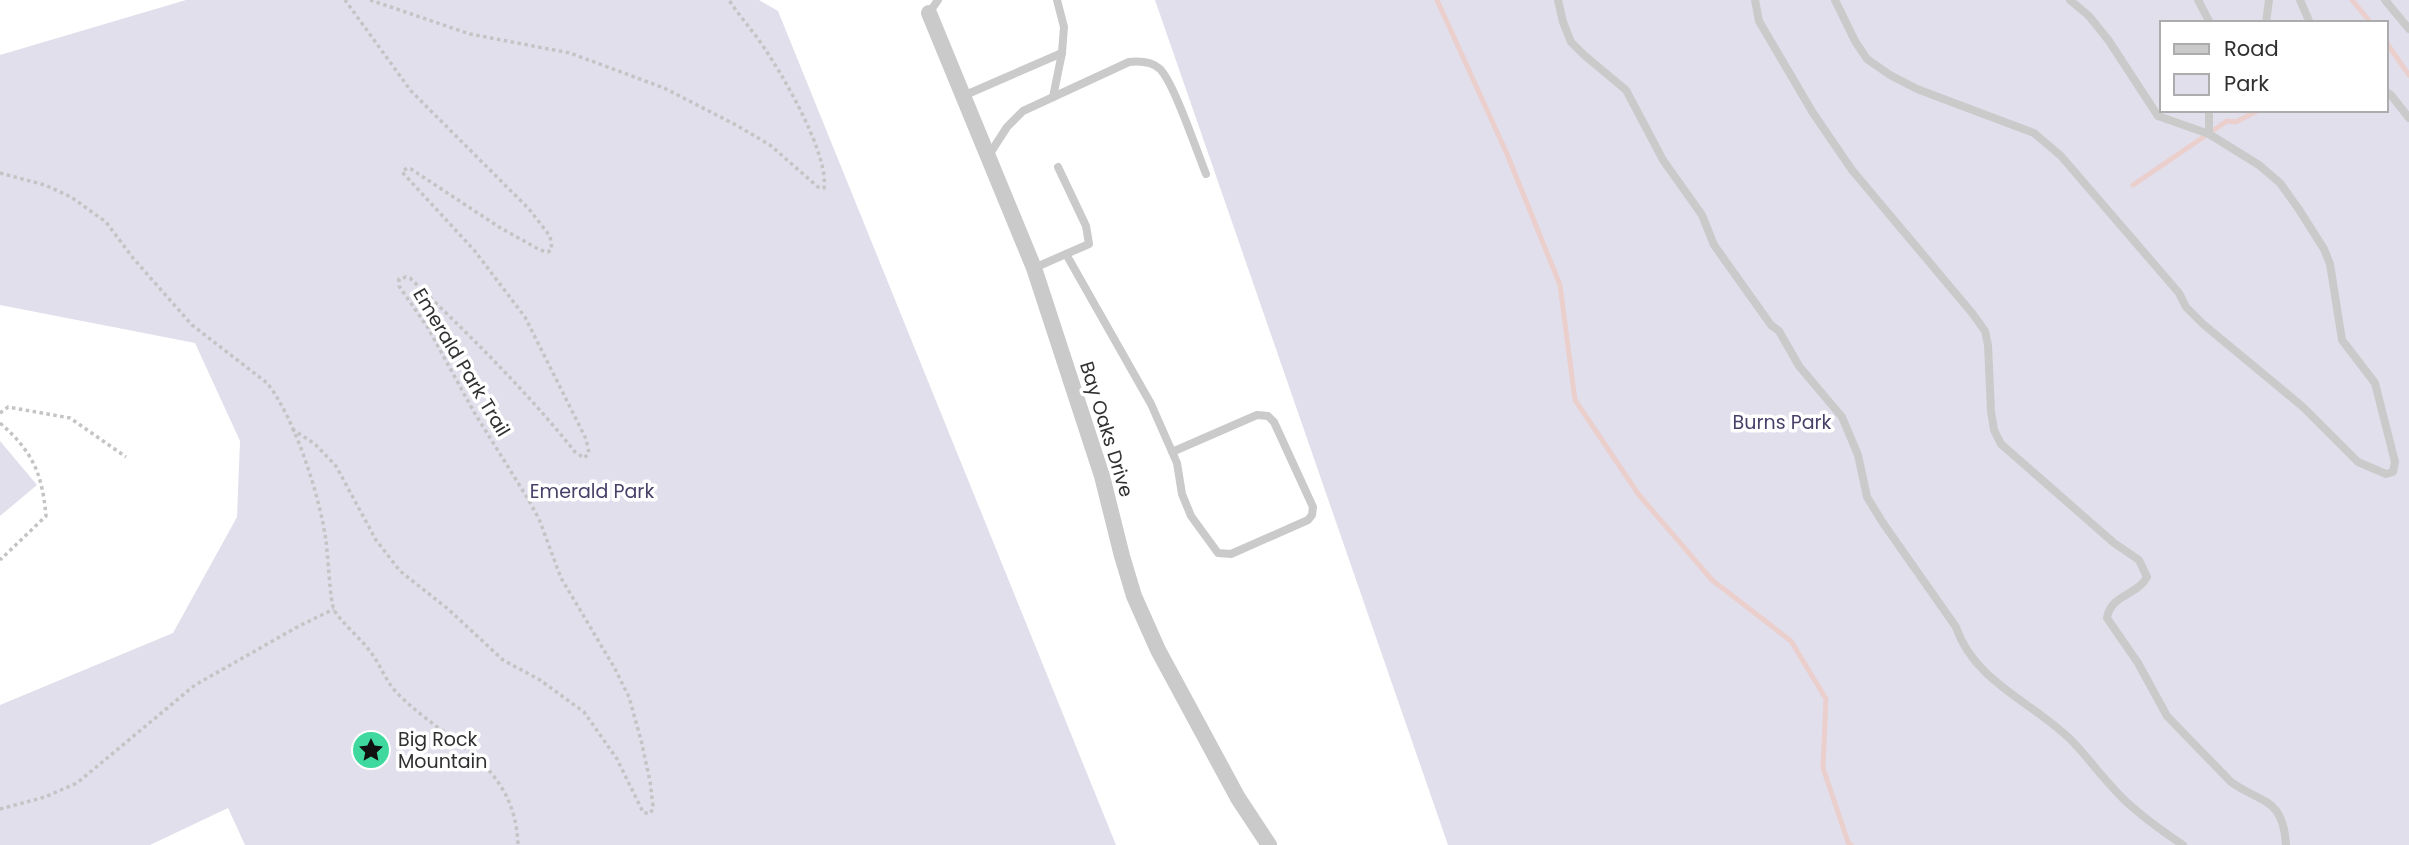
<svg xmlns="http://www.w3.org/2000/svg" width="2409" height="845" font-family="Poppins,sans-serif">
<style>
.green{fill:#e1dfec;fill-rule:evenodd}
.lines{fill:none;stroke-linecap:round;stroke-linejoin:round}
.stream{stroke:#eacfcd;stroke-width:5}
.path{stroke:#c4c4c4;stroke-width:3.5;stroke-dasharray:3.5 3.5;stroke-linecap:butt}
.service{stroke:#cacaca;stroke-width:8}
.minor{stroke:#cacaca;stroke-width:16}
.labels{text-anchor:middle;stroke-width:7;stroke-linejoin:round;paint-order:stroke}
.street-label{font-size:19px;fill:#303030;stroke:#fff}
.park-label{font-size:19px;fill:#494069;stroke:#fff}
.poi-label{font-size:19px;fill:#303030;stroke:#fff;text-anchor:start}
</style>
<rect width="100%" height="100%" fill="#fff"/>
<!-- green -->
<g class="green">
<path d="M186,0H759L778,11L1116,845H245L228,808L150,845H0V705L173,633L237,517L240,441L195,343L0,305V55Z"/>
<path d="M1155,0H2409V845H1448ZM2162,23H2386V110H2162Z"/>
<path d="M0,441L37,485L0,516Z"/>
</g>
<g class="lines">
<!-- stream -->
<g class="stream">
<path d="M1437,0L1507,154L1560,285L1575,400L1639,495L1712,580L1791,641L1826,699L1823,768L1848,842L1851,845"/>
<path d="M2352,0L2371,23"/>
<path d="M2386,42L2409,75"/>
<path d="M2133,185L2227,121L2236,122L2259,110"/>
</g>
<!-- path -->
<g class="path">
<path d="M370,0L470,34L570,53L664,88L736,125L770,145L818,187L824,188C829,155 784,77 765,49C754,32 740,17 729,0"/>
<path d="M0,173L45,185L71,197L106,222L133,258L192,325L267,383C295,418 320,497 326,541C328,555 330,601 334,610C341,622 360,638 369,650C380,663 385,681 398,694C448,744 515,762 518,845"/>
<path d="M0,413L8,407L70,418L126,457"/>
<path d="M0,423C33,452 42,473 46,516L0,560"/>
<path d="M292,429L315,444L336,466L376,540L400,571L448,609L503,660L540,680L584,712L617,759L642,810L644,813H651L653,806L650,781L641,740L629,697L614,667L561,578L539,519L528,499L474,412L428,328L399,286V279L406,277L410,278C467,333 525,389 575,452L584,458L589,453L586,439L525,317L474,250L402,172L407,168L411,169L499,227L540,250L548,252L552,249L550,236L529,209L411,91L345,0"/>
<path d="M0,809L45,797L77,783L195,685L299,626L334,609"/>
</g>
<!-- service -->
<g class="service">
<path d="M1558,0L1563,22L1571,42L1584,55L1626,90L1663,160L1702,215L1714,245L1771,325L1779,331L1799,366L1842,417L1858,455L1867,497L1883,523L1956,627C1974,682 2035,703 2073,742C2093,763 2109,787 2131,806C2147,820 2165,833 2183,845"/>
<path d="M1755,0L1759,21L1813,113L1852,170L1972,313L1985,331L1988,345L1991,411L1994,430L2001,444L2114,543L2139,560L2147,577C2137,596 2111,594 2107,618L2138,663L2167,716L2231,782C2262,804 2283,797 2286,845"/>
<path d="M1835,0L1855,41L1867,59L1890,75L1917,89L2034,133L2061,156L2179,293L2186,307L2203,324L2303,407L2358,462L2386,474L2393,472L2395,462L2375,383L2342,340L2330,264L2324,249L2298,208L2280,183L2259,165L2209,134L2158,116L2109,41L2089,16L2070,0"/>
<path d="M2198,0L2210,23"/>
<path d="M2300,0L2310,23"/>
<path d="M2385,0L2409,29"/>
<path d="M929,13L938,0"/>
<path d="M2266,23L2269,0"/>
<path d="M2386,92L2391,95L2409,118"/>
<path d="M963,96L1062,53"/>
<path d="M1053,97L1062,53L1064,27L1057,0"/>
<path d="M2209,134V110"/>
<path d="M989,155L1007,127L1023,111L1129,62C1139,61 1151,61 1160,69C1174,83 1197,152 1206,174"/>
<path d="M1066,254L1151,404L1177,463L1182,494L1191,516L1218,553L1231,554L1308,520L1312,515L1313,507L1274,422L1268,416L1257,415L1172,452"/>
<path d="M1034,268L1089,244L1086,226L1058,167"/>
</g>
<!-- minor -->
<path class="minor" d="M929,13L1034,268L1102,476L1122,556L1134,596L1158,650L1238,798L1269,845"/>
</g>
<!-- icons -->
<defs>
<symbol id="sight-disc" viewBox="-11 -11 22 22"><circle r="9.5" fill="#3fd99f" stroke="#fff"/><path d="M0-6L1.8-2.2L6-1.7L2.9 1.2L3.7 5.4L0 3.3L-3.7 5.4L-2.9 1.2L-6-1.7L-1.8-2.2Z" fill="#111"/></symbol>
</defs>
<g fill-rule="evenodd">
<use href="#sight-disc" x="349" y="728" width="44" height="44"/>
</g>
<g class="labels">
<!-- street labels -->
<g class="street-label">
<text transform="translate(462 362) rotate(59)" y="7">Emerald Park Trail</text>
<text transform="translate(1107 429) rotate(73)" y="7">Bay Oaks Drive</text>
</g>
<!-- park labels -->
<g class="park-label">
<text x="1782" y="429">Burns Park</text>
<text x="592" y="498">Emerald Park</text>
</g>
<!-- poi labels -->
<g class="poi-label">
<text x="398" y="746">Big Rock<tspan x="398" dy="22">Mountain</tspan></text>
</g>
</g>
<!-- legend -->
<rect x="2160" y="21" width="228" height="91" fill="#ffffff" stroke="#acacac" stroke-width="2"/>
<rect x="2174" y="44" width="35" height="10" fill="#cacaca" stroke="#acacac" stroke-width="2"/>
<text x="2224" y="56" font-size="21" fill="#303030">Road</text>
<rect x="2174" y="74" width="35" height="21" fill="#e1dfec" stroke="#acacac" stroke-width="2"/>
<text x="2224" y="91" font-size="21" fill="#303030">Park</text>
</svg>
